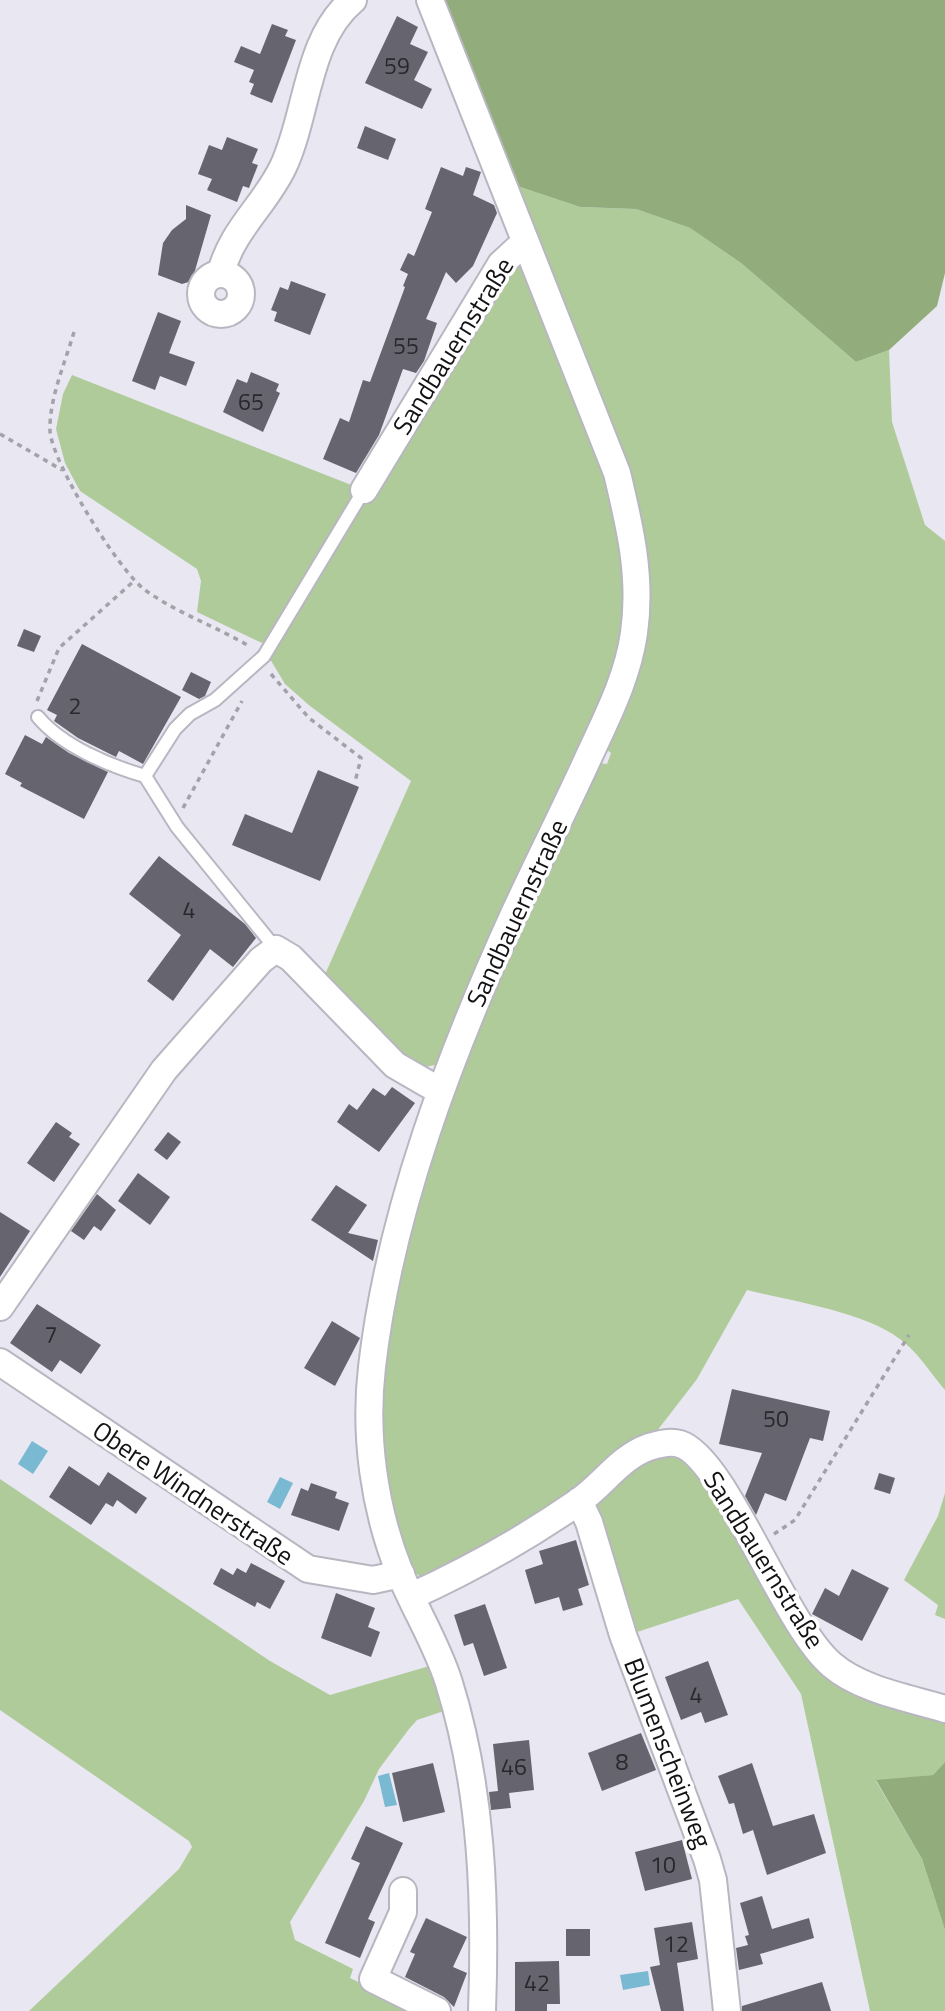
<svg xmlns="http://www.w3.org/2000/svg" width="945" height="2011" font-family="'Titillium Web',sans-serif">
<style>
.green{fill:#b0cb9a}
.forest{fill:#92ac7c}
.water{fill:#7ab9d2}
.building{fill:#66656f}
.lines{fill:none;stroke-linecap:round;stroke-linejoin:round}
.lane-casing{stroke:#b8b7c1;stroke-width:16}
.street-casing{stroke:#b8b7c1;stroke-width:30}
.path{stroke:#a3a2aa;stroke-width:3.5;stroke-dasharray:5 5;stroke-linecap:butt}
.lane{stroke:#fff;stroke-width:12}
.street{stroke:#fff;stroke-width:26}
.labels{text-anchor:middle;stroke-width:7;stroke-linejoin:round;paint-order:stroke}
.number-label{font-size:23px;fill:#27272c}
.street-label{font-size:26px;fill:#121215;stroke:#fff}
</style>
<rect width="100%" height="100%" fill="#e8e7f2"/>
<!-- green -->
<g class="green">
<path d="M514,185L580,207L636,209L690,228L741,263L856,362L889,350L892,422L925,525L945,541V1390C932,1375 921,1357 906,1344C873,1313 791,1301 747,1290L697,1379L650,1440L572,1498L425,1579C404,1571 400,1540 394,1521C356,1400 399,1259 436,1143C447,1109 455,1074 469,1042C507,948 555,856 598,763L607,764L611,753L606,749L647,593Z"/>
<path d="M515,265L522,267L602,460L628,565L619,664L443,1054L435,1065L415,1069L323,979L411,781L310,706L285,684L270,659L369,492Z"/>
<path d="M72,375L359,488L268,641L262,643L197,612L201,581L197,569L80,491L65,463L56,429L63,394Z"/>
<path d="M685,1453L802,1640L945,1721V1762L933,1775L876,1781L922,1859L945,1930V2011H870L801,1694L738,1599L634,1633L595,1514L596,1498L647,1456Z"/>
<path d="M0,1479L270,1661L330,1695L433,1665L447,1710L417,1720L409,1729L379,1769L364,1801L290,1922L295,1940L353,1969L350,1978L418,2011H29L179,1869L192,1847L189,1841L0,1710Z"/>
<path d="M945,1493V1619L935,1615L938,1605L904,1580L938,1516Z"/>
</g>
<!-- forest -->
<g class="forest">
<path d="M442,0H945V273L937,306L889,350L856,362L741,263L690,228L636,209L580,207L514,185Z"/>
<path d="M945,1762V1930L922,1859L876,1780L933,1775Z"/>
</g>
<!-- water -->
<g class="water">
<path d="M32,1441L48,1451L33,1474L18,1464Z"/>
<path d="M280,1477L293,1483L280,1509L267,1502Z"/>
<path d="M389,1773L397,1805L385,1807L378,1776Z"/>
<path d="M648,1971L650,1985L623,1990L620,1975Z"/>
</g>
<!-- building -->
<g class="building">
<path d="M397,16L418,27L410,44L428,52L414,80L432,89L422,109L365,83Z"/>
<path d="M272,24L288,30L285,36L296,40L272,103L250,94L254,84L249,82L254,70L234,62L241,46L260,54Z"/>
<path d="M365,126L396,139L388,160L357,148Z"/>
<path d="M227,137L258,149L252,163L258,165L249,188L243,186L237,202L207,190L212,179L198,174L209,145L222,150Z"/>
<path d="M441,167L463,176L466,167L481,172L473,195L494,205L497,213L473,266L456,283L446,272L426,319L437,323L424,361L416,373L403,369L379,435L356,473L323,459L340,418L349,422L363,380L370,382L405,287L403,286L408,274L400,270L408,253L414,256L432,212L425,209Z"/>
<path d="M186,205L211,215L192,281L182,284L158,275L163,243L172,230L186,219Z"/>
<path d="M291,281L326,294L310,335L274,321L277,312L271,310L280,287L288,290Z"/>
<path d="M158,312L181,321L169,353L195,362L186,386L160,376L155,390L132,381Z"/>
<path d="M251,372L279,384L276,391L280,393L263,432L223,412L237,379L247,383Z"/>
<path d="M24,629L41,636L34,652L17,646Z"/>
<path d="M82,644L181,697L143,764L119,751L116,757L78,738L54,721L57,715L47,710Z"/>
<path d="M191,672L211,682L205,696L199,699L182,690Z"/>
<path d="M25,735L42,744L46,737L69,753L108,772L84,819L20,786L22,783L5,774Z"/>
<path d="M318,770L359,787L320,881L232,845L245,814L292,833Z"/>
<path d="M159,856L245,924L256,938L233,967L210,949L173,1001L147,981L181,935L129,894Z"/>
<path d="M392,1087L415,1103L379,1152L337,1122L349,1104L357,1110L373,1088L385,1096Z"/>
<path d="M56,1122L72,1133L69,1137L80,1144L54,1182L27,1163Z"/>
<path d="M168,1132L181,1142L167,1160L154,1150Z"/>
<path d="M138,1173L170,1197L150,1225L118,1201Z"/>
<path d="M336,1185L367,1205L348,1233L378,1240L373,1261L311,1220Z"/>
<path d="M97,1194L116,1210L101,1231L94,1226L84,1240L71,1231Z"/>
<path d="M0,1212L30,1231L0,1277Z"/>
<path d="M37,1304L101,1345L81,1374L60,1360L52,1372L10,1343Z"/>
<path d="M332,1321L360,1338L335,1386L304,1368Z"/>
<path d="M732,1389L830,1411L823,1441L810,1438L786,1501L765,1493L756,1515L745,1496L762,1453L719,1444Z"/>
<path d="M69,1466L99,1486L108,1472L147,1498L136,1514L117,1500L113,1507L106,1503L91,1525L49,1497Z"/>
<path d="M879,1473L895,1478L890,1494L874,1489Z"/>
<path d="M311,1483L337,1492L335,1498L349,1503L339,1531L291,1515L301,1488L308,1491Z"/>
<path d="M576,1540L589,1585L578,1589L583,1605L563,1611L559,1597L535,1604L525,1570L543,1564L539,1551Z"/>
<path d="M251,1563L285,1581L270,1609L257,1602L255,1607L213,1584L221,1568L233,1575L237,1568L246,1573Z"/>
<path d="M852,1569L889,1588L862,1641L812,1614L825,1588L839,1596Z"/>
<path d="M336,1593L375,1608L368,1627L380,1632L371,1657L321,1638Z"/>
<path d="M485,1604L507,1668L484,1676L473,1643L464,1646L454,1615Z"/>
<path d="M708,1661L728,1715L705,1723L701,1712L681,1720L665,1677Z"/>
<path d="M641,1733L656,1770L602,1791L588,1753Z"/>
<path d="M529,1740L534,1790L509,1793L511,1808L491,1810L489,1792L498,1791L493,1744Z"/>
<path d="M433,1763L445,1812L403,1822L392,1773Z"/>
<path d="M752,1763L773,1826L814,1814L826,1853L767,1875L753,1830L743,1834L734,1803L729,1804L718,1776Z"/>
<path d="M366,1826L403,1843L368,1919L375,1922L360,1958L325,1943L360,1863L351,1859Z"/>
<path d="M682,1840L692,1879L645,1891L635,1852Z"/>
<path d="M762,1896L772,1929L809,1918L814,1938L760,1954L763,1964L739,1970L736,1948L748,1945L745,1936L749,1935L740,1903Z"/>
<path d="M426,1918L467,1937L453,1967L467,1973L454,2007L444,1997L405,1977L415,1954L410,1952Z"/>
<path d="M692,1922L698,1959L677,1963L684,2011H661L650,1967L660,1965L654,1928Z"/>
<rect x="566" y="1929" width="24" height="27"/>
<path d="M559,1961L560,2004H547V2011H515V1962Z"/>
<path d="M822,1982L831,2011H742V2006Z"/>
</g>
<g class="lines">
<defs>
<g id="lane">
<path d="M38,717C62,746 110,766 145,776"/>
<path d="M276,949L177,827L145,776L175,729L190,714L215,700L264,656L364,490"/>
</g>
<g id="street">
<path d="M430,0L617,473C630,527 642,577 634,633C628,676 608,715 590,754C566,807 539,860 514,914C450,1055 390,1211 372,1367C364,1435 374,1509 400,1573C415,1610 437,1644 449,1683C482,1789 486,1901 482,2011"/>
<path d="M221,273C231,231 265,205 283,167C308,114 306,39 353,0"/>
<circle cx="221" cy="294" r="20"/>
<path d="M364,490L501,264L525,242"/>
<path d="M0,1307L164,1070L261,960L276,949L291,958L395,1065L440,1091"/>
<path d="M0,1362L308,1569L373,1580L401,1574"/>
<path d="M579,1501L589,1522L623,1635L707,1859L713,1880L727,2011"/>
<path d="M412,1596C469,1570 526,1538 578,1502C602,1486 620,1457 649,1447C659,1444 670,1441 680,1444C725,1458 784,1625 832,1665C861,1690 909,1698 945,1709"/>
<path d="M403,1891V1912L373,1979L437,2011"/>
</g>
</defs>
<!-- lane casing -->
<use href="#lane" class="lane-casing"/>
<!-- street casing -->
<use href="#street" class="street-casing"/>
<!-- path -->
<g class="path">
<path d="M74,332C65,363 49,399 50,431C52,463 119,571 145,590C177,613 215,626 249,646"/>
<path d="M0,434L62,470"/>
<path d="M271,674L309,718L361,758L355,782"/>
<path d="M37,701L59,648L134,581"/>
<path d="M183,808L242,701"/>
<path d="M774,1534L795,1520L909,1335"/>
</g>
<!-- lane -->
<use href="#lane" class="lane"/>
<!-- street -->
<use href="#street" class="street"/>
</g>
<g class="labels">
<!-- number labels -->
<g class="number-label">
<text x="397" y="74">59</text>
<text x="406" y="354">55</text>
<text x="251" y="410">65</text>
<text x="75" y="714">2</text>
<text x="189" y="918">4</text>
<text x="51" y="1343">7</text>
<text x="776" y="1427">50</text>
<text x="696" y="1703">4</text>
<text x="622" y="1770">8</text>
<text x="514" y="1775">46</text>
<text x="663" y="1873">10</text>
<text x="676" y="1952">12</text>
<text x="537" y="1991">42</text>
</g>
<!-- street labels -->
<g class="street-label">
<text transform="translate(453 346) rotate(-58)" y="9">Sandbauernstraße</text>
<text transform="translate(517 913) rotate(-65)" y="9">Sandbauernstraße</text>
<text transform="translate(193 1493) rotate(34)" y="9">Obere Windnerstraße</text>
<text transform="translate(764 1560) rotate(58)" y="9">Sandbauernstraße</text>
<text transform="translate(668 1753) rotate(69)" y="9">Blumenscheinweg</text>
</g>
</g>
</svg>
